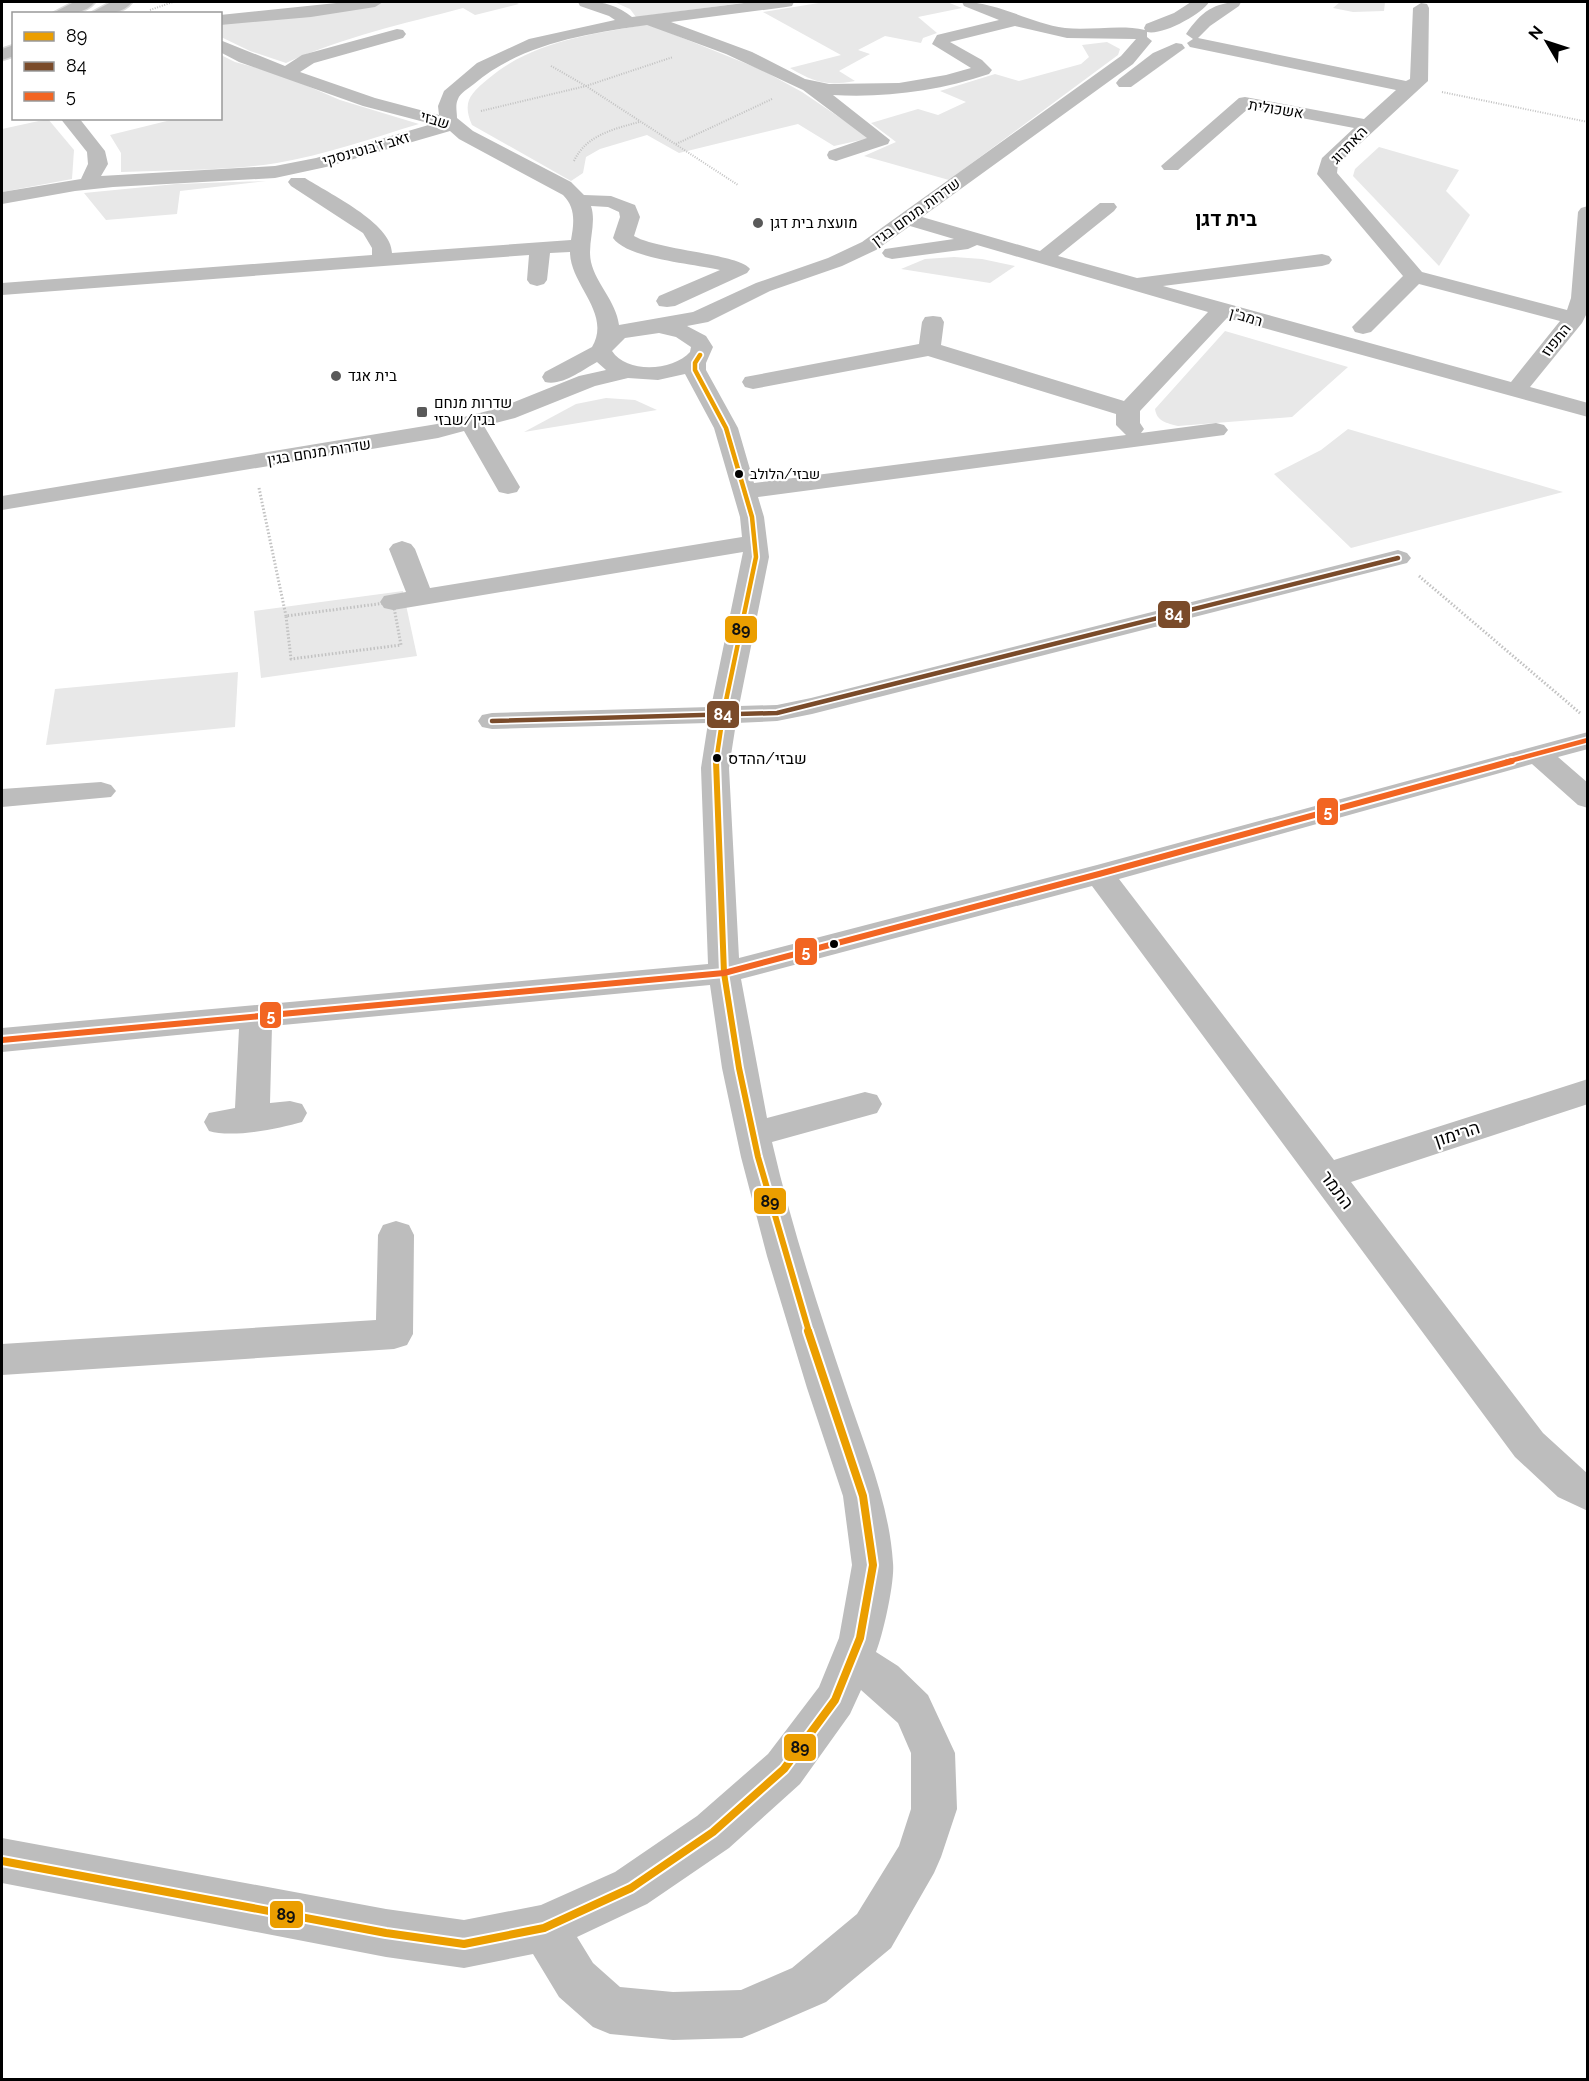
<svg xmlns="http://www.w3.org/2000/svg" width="1589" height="2081" font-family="Raleway,Heebo,sans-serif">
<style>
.green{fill:#e8e8e8}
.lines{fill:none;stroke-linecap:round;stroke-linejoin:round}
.major-casing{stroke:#dbdbdb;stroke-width:3}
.path-far1{stroke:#c2c2c2;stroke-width:2;stroke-dasharray:1 1.5;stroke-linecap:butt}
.path{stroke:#c2c2c2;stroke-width:3;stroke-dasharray:1.5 2;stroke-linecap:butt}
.minor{fill:#bdbdbd;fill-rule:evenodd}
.major{fill:#bdbdbd;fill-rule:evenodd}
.bus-1-far2-casing{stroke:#fff;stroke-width:8}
.bus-1-far1-casing{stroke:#fff;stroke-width:10}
.bus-1-casing{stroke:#fff;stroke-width:12}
.bus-2-casing{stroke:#fff;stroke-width:8}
.bus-3-far1-casing{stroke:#fff;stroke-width:8}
.bus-3-casing{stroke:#fff;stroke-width:10}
.bus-1-far2{stroke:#eb9e00;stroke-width:4.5}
.bus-1-far1{stroke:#eb9e00;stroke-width:6}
.bus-1{stroke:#eb9e00;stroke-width:8}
.bus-2{stroke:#7a4b2a;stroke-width:4.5}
.bus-3-far1{stroke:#f26522;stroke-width:4.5}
.bus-3{stroke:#f26522;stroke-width:6}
.poi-dot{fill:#595959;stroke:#fff;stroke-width:2}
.bus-dot{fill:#000;stroke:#fff;stroke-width:2}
.labels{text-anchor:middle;stroke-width:4.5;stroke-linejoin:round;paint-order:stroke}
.far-bus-label{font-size:14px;fill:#000;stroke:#fff;text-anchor:start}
.far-street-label{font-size:15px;fill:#000;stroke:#fff}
.far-poi-label{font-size:15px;fill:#000;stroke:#fff;text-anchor:start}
.bus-label{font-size:16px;fill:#000;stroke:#fff;text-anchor:start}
.street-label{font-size:18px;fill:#000;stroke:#fff}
.far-district-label{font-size:20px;font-weight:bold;fill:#000;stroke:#fff}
.line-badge{stroke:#fff;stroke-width:2}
.badge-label{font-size:16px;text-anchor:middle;font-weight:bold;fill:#fff}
.pale-badge-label{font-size:16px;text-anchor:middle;font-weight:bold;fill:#111}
</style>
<rect width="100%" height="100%" fill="#fff"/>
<!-- green -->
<g class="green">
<path d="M383,2H515L519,4L475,15L463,8C403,24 343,37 286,63L250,51L221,37L220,23Z"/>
<path d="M614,2H750L636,17L630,9Z"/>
<path d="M825,2H947L962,8L918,17L937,33L923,38L921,43L885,36L858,50L870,54L839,71L855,81C827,86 815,83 790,68L841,55L763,12Z"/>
<path d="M1340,2H1385L1384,11L1353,12L1333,8Z"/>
<path d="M648,24L762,70L802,92L870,138L834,146L798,124L679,153L647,135L600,149L586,157L583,173L571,181L472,125C462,102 470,94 488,79C534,40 591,35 648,24Z"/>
<path d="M1107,42L1120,49L1118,55L949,180L864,156L896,142L871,123L918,109L938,115L966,102L940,91L995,74L1019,81L1081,64L1089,57L1082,45Z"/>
<path d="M221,55L235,62L282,75L340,100L419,124C372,138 325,155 277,163C226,171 172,170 121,172V153L110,135L175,119L220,118Z"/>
<path d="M48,119L74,150L72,179L2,192V129Z"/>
<path d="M1379,147L1459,170L1446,191L1470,215L1439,266L1353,176L1355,169Z"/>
<path d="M266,181L180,191L177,214L106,220L84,193L176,184Z"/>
<path d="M954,257L982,259L1015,266L990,283L901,269L925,259Z"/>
<path d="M1225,331L1348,367L1292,417L1178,426C1167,423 1157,422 1155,409Z"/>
<path d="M606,398L635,400L657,410L524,432L576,404Z"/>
<path d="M1348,429L1563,492L1351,548L1274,474L1321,450Z"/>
<path d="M403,591L417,656L261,678L254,611Z"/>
<path d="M238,672L235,727L46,745L55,689Z"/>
</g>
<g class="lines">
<defs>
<g id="major">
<path d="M74,2H95C84,15 66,14 51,14Z"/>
<path d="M111,2H132C122,15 104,14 89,14Z"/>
<path d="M14,45V56L2,60V49Z"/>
</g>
</defs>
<!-- major casing -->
<use href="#major" class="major-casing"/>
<!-- path-far1 -->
<g class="path-far1">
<path d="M150,10L173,2"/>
<path d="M551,66L586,86L738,185"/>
<path d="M1442,92L1588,122"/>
<path d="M481,111L586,86L673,57"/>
<path d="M676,144L772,99"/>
<path d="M574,161C586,135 614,129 639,122"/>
</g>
<!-- path -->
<g class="path">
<path d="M259,488L286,616"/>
<path d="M1419,576L1580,713"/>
<path d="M393,602L401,645L291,659L286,616Z"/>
</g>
<!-- minor -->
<g class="minor">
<path d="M346,2H383L375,7L311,17L220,25V15Z"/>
<path d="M578,2C598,0 616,4 632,17L752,2H794L792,6L786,7L671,22L752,52L805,79L829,84L899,83L946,75L971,68L932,44L937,35L999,20L964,6L962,2C999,2 1029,23 1065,28C1091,31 1119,24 1145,30L1144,28L1146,24L1174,13L1191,2H1209C1202,14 1162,36 1147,32V37L1152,41L1133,64L922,217L1040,251L1100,203H1114L1117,207L1114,211L1058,256L1137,278L1322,254L1329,256L1332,260L1329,264L1322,266L1163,286L1511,382L1560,321L1419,284L1371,332L1363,334L1355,332L1352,327L1403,276L1317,174L1322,158L1354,128L1249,108L1178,170H1164L1161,166L1239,98L1245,97L1364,119L1396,90L1190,47L1187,43L1193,39L1186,34C1201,12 1214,2 1241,2L1239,6L1210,26L1198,38L1406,81L1410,79L1413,8L1421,3L1427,4L1429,8L1428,81L1338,164L1337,173L1422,272L1567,310L1571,298L1578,212L1581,208L1588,206V311L1582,323L1530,387L1588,403V417L1227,318L1140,411V423L1144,429L1141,433L1216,423L1224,425L1228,430L1224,435L758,497L764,517L769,557L739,706L777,705L811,698L1398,550L1407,553L1411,558L1407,563L812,714L777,721L736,723L729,768L739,958L1097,865L1588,732V749L1558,757L1588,783V808L1578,805L1532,764L1119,879L1334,1160L1588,1079V1104L1351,1182L1543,1433L1588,1474V1511L1558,1497L1515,1457L1092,886L741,979L767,1118L865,1092L877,1095L882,1104L877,1113L772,1142C791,1225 818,1307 845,1387C864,1445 889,1501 893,1563C895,1581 883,1635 876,1652L898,1666L928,1695L955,1753L957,1809L941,1857L934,1873L891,1948L826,2002L759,2031L742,2038L673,2040L610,2034L593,2027L559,1997L533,1954L464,1968L386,1957L2,1883V1838L386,1909L464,1920L541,1905L615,1872L697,1816L768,1754L819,1687L839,1638L852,1565L843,1496L807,1388L767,1256L741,1157L722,1068L710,985L272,1026L270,1103L290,1101L302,1104L307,1113L302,1122C278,1129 232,1138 209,1131L204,1122L209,1113L235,1108L239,1029L2,1052V1028L708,964L701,768L708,723L492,729L482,727L478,721L482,715L492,713L711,707L743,552L393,610L384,608L380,602L384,596L406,592L389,549L393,544L402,541L411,544L415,549L430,588L742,537L740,517L714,428L685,374L658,380L628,378L595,386L515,418L484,426L520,487L517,492L508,494L499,492L464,431L438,438L2,510V496L437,424L499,408L579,376L606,370L597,362C582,370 563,386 545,382L542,377L545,372L592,347C612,313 570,285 570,252L550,253L547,280L544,284L537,286L530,284L527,280L529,255L2,295V283L372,255V248L363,233L291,186L288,182L291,178H305C328,193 392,223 392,253L571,240C574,223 576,208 563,195L459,139L450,131L326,167L275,178L113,187L75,191L2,204V192L81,179L88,164L87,152L60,118H79L105,151L108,164L101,176L275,166L316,158L432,124L363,106L239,62L220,52V40L285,66L302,55L397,29L403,30L406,34L403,38L314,63L300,72L375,98L439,115L438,106L444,91L477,63L529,39L615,20L609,16L580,6ZM647,25L726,54L803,90L867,138L829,151L827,155L829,159L836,161L888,144L890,140L833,95C885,98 939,91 989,74L992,70L982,60L950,42L1015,26L1067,38L1136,39L1121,56L862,242L828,258L756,283L693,312L619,325C616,301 596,284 591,262C587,243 597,224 591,206L608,207L619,212L620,217L613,238C628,259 695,264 720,270L659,296L656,301L659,306L667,307L675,306L747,273L750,269C740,254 657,250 634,236L640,217L635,205L611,196L584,195L571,182L473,131L457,118C457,112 455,105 458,99C460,93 469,88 474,84C520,44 589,33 647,25ZM910,226L954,239L885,249L882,253L885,257L892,259L968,249L977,245L1208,312L1124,401L941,345L944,322L941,317L933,316L925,317L922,322L919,344L745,377L742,382L745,387L753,389L928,356L1116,414V425L1126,435L754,483L738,428L706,370V363L713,347L706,336L687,326L708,322L770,291L842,266L876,250ZM659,333L676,337L691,347L690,352C673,371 627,374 612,351L625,338ZM861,1690L898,1723L911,1753V1809L899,1846L857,1914L792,1968L741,1990L673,1992L620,1987L593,1963L577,1937L647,1904L729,1848L800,1784L850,1714Z"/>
<path d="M1176,43L1182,44L1185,48L1131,87H1119L1116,83L1119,79L1153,53Z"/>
<path d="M101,782L111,785L116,791L111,797L2,807V789Z"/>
<path d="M396,1221L409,1225L414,1235L413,1334L407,1345L394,1349L2,1375V1344L376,1320L378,1235L383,1225Z"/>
</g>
<!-- major -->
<use href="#major" class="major"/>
<defs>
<path id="bus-1-far2" d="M700,355L695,363V370L726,428L752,517L756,557L723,715L716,762"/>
<path id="bus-1-far1" d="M716,761L724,973L739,1068L758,1157L809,1332"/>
<path id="bus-1" d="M2,1861L386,1933L464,1944L544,1928L631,1888L713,1832L784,1769L835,1700L860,1638L873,1565L863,1496L808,1331"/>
<path id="bus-2" d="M492,721L777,713L1398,558"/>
<path id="bus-3-far1" d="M1506,762L1588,740"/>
<path id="bus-3" d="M2,1040L724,973L1099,874L1512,761"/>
</defs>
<!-- bus-1-far2 casing -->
<use href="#bus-1-far2" class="bus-1-far2-casing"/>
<!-- bus-1-far1 casing -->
<use href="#bus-1-far1" class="bus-1-far1-casing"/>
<!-- bus-1 casing -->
<use href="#bus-1" class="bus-1-casing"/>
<!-- bus-2 casing -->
<use href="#bus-2" class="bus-2-casing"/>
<!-- bus-3-far1 casing -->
<use href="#bus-3-far1" class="bus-3-far1-casing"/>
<!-- bus-3 casing -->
<use href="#bus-3" class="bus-3-casing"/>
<!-- bus-1-far2 -->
<use href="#bus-1-far2" class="bus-1-far2"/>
<!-- bus-1-far1 -->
<use href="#bus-1-far1" class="bus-1-far1"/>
<!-- bus-1 -->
<use href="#bus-1" class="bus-1"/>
<!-- bus-2 -->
<use href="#bus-2" class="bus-2"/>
<!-- bus-3-far1 -->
<use href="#bus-3-far1" class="bus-3-far1"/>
<!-- bus-3 -->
<use href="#bus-3" class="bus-3"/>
</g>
<!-- markers -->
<g class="poi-dot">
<circle cx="758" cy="223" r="6"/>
<circle cx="336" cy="376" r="6"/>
<rect x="416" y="406" width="12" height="12" rx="3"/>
</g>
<g class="bus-dot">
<circle cx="739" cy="474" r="5"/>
<circle cx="717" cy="758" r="5"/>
<circle cx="834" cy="944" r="5"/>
</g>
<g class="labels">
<!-- far-bus labels -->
<g class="far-bus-label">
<text x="750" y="479">שבזי/הלולב</text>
</g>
<!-- far-street labels -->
<g class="far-street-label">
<text transform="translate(1276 109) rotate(9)" y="5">אשכולית</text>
<text transform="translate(435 120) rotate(17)" y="5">שבזי</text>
<text transform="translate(1349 145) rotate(-46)" y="5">האתרוג</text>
<text transform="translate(366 149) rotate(-16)" y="5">זאב ז'בוטינסקי</text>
<text transform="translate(916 212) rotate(-36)" y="5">שדרות מנחם בגין</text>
<text transform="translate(1246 317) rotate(16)" y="5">רמב"ן</text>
<text transform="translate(1556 340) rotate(-51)" y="5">התפוז</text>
<text transform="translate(319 452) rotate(-9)" y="5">שדרות מנחם בגין</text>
</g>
<!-- far-poi labels -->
<g class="far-poi-label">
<text x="770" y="228">מועצת בית דגן</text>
<text x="348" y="381">בית אגד</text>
<text x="434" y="408">שדרות מנחם<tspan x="434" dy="17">בגין/שבזי</tspan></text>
</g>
<!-- bus labels -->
<g class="bus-label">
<text x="728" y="764">שבזי/ההדס</text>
</g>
<!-- street labels -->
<g class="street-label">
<text transform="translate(1457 1134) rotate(-18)" y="6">הרימון</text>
<text transform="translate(1337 1190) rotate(53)" y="6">התמר</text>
</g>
<!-- far-district labels -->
<g class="far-district-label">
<text x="1226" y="226">בית דגן</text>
</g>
</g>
<g class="line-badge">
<rect x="1157" y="600" width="34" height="29" rx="6" fill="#7a4b2a"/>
<rect x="724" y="615" width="34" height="29" rx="6" fill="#eb9e00"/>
<rect x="706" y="700" width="34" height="29" rx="6" fill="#7a4b2a"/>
<rect x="1316" y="797" width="23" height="29" rx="6" fill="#f26522"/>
<rect x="794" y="937" width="24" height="29" rx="6" fill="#f26522"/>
<rect x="259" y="1001" width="23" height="28" rx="6" fill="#f26522"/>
<rect x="753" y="1187" width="34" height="28" rx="6" fill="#eb9e00"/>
<rect x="783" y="1733" width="34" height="29" rx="6" fill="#eb9e00"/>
<rect x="269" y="1900" width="35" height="29" rx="6" fill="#eb9e00"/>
</g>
<g class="badge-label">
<text x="1174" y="620">84</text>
<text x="723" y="720">84</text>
<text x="1328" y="817">5</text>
<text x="806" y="957">5</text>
<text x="271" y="1021">5</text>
</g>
<g class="pale-badge-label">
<text x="741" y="635">89</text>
<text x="770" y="1207">89</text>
<text x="800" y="1753">89</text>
<text x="286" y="1920">89</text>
</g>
<!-- border -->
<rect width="1589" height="2081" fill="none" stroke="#000000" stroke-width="6"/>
<!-- legend -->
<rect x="12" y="12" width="210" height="108" fill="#ffffff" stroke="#999999" stroke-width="1.5"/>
<rect x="24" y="32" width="30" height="9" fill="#eb9e00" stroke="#999999" stroke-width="1.5"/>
<text x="66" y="42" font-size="18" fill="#000000">89</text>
<rect x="24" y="62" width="30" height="9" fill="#7a4b2a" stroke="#999999" stroke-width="1.5"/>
<text x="66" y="72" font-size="18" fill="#000000">84</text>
<rect x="24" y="92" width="30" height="9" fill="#f26522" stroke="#999999" stroke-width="1.5"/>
<text x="66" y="102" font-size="18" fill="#000000">5</text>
<!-- north arrow -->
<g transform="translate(1547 42) rotate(309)" stroke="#ffffff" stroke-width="4.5" paint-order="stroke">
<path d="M0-4.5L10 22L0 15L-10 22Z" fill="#000000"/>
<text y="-9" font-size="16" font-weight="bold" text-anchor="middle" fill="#000000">N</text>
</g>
</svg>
